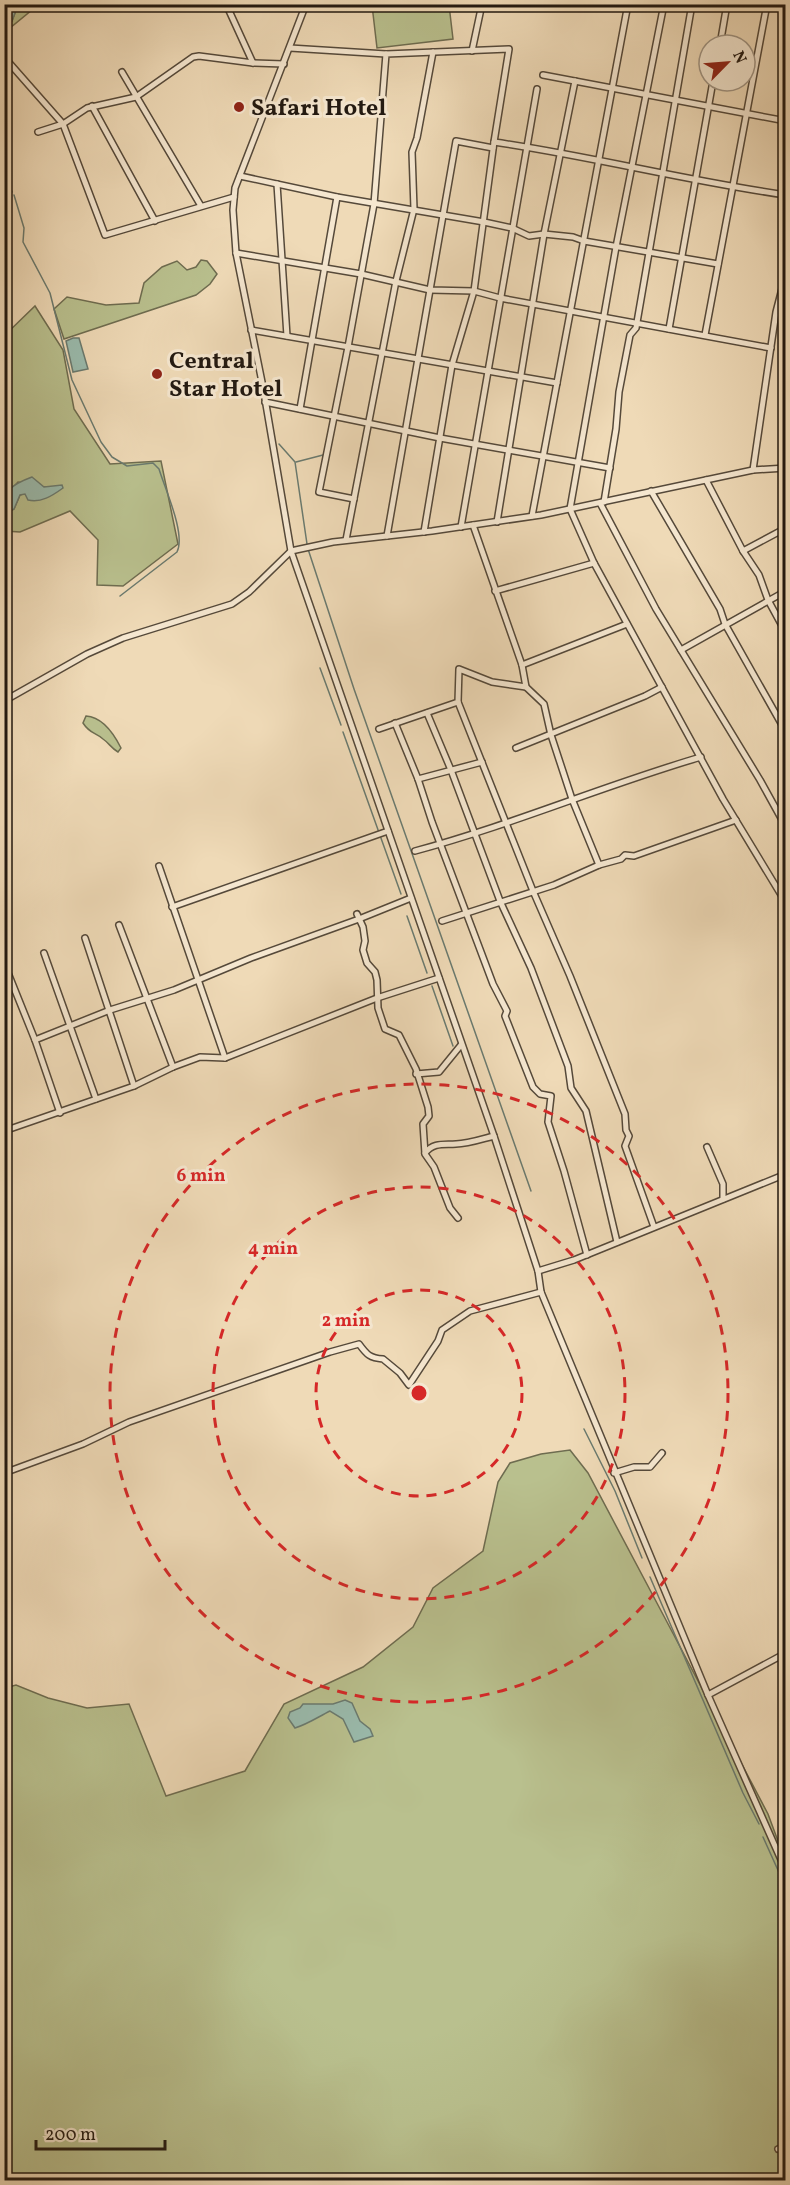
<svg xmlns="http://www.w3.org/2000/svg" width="790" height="2185" font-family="Vollkorn,serif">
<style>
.green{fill:#b9c08e;stroke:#6e6c50;stroke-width:1.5}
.water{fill:#9abbad;stroke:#6a7a6f;stroke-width:1.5}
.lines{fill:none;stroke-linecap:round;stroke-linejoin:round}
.stream{stroke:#6a7a6f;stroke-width:1.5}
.minor-casing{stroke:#55493a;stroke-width:8}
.minor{stroke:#f5e7d0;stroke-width:5}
.ring{fill:none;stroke:#d62828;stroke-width:3;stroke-dasharray:10 8}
.poi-dot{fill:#8f2418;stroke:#f5e7d0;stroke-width:2}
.labels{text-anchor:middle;stroke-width:6;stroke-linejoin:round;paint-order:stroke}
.poi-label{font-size:24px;font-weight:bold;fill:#221911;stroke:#f5e7d0;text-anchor:start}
.centre{fill:#d62828;stroke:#f5e7d0;stroke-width:3}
.ring-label{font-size:18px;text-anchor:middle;font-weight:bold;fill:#d62828;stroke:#f5e7d0;stroke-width:6;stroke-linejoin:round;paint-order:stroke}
</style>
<rect width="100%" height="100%" fill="#efdab7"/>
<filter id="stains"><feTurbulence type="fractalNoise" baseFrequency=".00333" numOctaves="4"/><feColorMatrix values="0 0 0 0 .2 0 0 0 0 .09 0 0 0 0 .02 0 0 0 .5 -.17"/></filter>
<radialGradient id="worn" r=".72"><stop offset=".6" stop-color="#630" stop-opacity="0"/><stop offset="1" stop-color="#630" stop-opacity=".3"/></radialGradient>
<!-- green -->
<g class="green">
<path d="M18,5H38L5,32L4,26L12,21Z"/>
<path d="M372,5H449L453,39L377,48Z"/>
<path d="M201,260L207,261L217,274L210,284L196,295L64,339L54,309L67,297L106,305L139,303L144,283L162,267L177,261L187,270L196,267Z"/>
<path d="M35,306L63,350L74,409L110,464L161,461L178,544L123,586L97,585L98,540L70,511L20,532L5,531V514L14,509L20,495L44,487L18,482L5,496V335Z"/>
<path d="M86,716C102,717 114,734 121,748L118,752C111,748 109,743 103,739C95,732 90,734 83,723Z"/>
<path d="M570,1450L588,1473L667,1622L768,1814L785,1860V2180H5V1688L16,1685L48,1698L87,1708L129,1704L166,1796L245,1771L284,1704L363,1667L413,1627L433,1588L483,1551L498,1482L510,1463L541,1454Z"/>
</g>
<!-- water -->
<g class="water">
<path d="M5,4L18,5L12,21L5,26Z"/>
<path d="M73,338H79L88,369L73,372L66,341Z"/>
<path d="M32,477L44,487L62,485L63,488C52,496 41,503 28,500L25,494L20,495L14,509L5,514C4,490 10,485 32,477Z"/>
<path d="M345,1700L352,1703L360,1721L370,1729L373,1736L354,1742L343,1719L330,1711C318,1717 308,1724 295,1728L288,1718L290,1712L300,1708L303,1704H333Z"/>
</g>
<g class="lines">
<!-- stream -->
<g class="stream">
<path d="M4,169L12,192"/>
<path d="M14,195L24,228L23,242L50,293L72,380L101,442L112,457L127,466L153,463L159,469C165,489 186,534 177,552L120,596"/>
<path d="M279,444L295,462L307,544"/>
<path d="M296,462L323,455"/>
<path d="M308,549L354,689L531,1191"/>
<path d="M320,668L341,725"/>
<path d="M343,732L401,894"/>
<path d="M407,916L427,973"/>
<path d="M432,986L453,1046"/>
<path d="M584,1429L615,1491L642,1558"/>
<path d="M650,1577L743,1793L759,1824"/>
<path d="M763,1837L786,1888"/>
</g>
<defs>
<g id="minor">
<path d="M226,4L253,63"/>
<path d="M306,4L235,188L233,210L236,253L263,387L291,551L494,1136L538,1271L541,1292L708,1695L786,1871"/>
<path d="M664,4L616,247L570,509L594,563L723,799L786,903"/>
<path d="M720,45L727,4"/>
<path d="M290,48L386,54"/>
<path d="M472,51L482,4"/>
<path d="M4,57L63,124L105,235L234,197"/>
<path d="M122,72L201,206"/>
<path d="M543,75L786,121"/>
<path d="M92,106L155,221"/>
<path d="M38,132L63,124L87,108L136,97L193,57L199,56L253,63L284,64"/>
<path d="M494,142C591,156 687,181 786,195"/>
<path d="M240,176L337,197L484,222L512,228L529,236L544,234L573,237L584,241L718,264"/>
<path d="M277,184L287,336"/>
<path d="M236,253L361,274L430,290L474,291L500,298L771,348"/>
<path d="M669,329L713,81"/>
<path d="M251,330L557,383"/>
<path d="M705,335L767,4"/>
<path d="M265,402L440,438L610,468"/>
<path d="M300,409L337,197"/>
<path d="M753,470L776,312L786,273"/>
<path d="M706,480L743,551L759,575L768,600L786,633"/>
<path d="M651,491L720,609L725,624L786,732"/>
<path d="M354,499L319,492L348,347L374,204L386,54L509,49L494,142L474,291L452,365L424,532"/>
<path d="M604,502L616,429L619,392L630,335L636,328L692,4"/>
<path d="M600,503L656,609L760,780L786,827"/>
<path d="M532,516L628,4"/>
<path d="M497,522L544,234L575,81"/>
<path d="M473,525L522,665L526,687L544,704L551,735L572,799L599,865"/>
<path d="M461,527L537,89"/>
<path d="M387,536L456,141L493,148"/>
<path d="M346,540L396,281L414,209L412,152L417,138L433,52"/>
<path d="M743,551L786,528"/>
<path d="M495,591L594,563"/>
<path d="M681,650L786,591"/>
<path d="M522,665L627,624"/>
<path d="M4,701L87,654L123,638L232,604L249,592L291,551L333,542L432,531L541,515L753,470L786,468"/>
<path d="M458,702L533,891L570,976L625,1114L626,1130L629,1136L625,1146L654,1227"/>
<path d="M427,713L451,770L500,901L531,968L568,1066L571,1088L586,1111L617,1242"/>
<path d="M395,723L418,779L432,822L493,984L507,1011L505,1016L533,1087L540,1094L551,1096L548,1122L564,1171L587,1255"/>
<path d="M379,729L458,702L459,669L492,682L526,687"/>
<path d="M516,748L645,696L662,687"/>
<path d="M418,779L482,762"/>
<path d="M415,851C512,825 605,785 701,757"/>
<path d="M159,866L225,1058"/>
<path d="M172,907L388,831"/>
<path d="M357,914L363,927L365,941L363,950L367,963L375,972L377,980L378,1008L385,1029L399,1035L416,1069L428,1107L429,1116L423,1124L425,1154L434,1167L450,1208L458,1218"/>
<path d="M442,921L554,885L599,865L621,859L625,855L634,856L736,820"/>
<path d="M119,925L173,1067"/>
<path d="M85,938L134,1086"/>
<path d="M44,953L96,1099"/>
<path d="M4,963L35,1040L60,1113"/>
<path d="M35,1040L110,1010L174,990L251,958L359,919L411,898"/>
<path d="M416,1074L439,1072L461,1045"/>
<path d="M4,1131L134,1086L173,1067L200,1057L225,1058L377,998L439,978"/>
<path d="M707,1147L723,1184V1199"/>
<path d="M425,1153C434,1142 444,1145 456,1144C468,1144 482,1139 494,1136"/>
<path d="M538,1271L574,1260L786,1174"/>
<path d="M4,1473L83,1444L129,1422L330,1352L359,1344C367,1355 370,1358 383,1359L400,1373L409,1385L438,1341L442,1330L470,1311L541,1292"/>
<path d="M614,1473L634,1467H650L662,1453"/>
<path d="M708,1695L786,1653"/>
<path d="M778,2149L786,2146"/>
</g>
</defs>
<!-- minor casing -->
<use href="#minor" class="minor-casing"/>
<!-- minor -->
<use href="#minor" class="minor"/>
</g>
<!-- distance rings -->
<g class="ring">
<circle cx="419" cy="1393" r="103"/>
<circle cx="419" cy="1393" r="206"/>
<circle cx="419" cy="1393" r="309"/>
</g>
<!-- markers -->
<g class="poi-dot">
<circle cx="239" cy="107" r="6"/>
<circle cx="157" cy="374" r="6"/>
</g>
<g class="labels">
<!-- poi labels -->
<g class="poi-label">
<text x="251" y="115">Safari Hotel</text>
<text x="169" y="368">Central<tspan x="169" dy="28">Star Hotel</tspan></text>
</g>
</g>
<circle cx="419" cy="1393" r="9" class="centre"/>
<g class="ring-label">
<text x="201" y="1181">6 min</text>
<text x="273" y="1254">4 min</text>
<text x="346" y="1326">2 min</text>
</g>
<!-- margin -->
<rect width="790" height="2185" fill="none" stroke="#efdab7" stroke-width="24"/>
<rect x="6" y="6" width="778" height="2173" fill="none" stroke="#221911" stroke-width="3"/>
<rect x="12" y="12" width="766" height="2161" fill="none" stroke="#221911" stroke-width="1.5"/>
<!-- north arrow -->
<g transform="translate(727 63) rotate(65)"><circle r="28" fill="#f5e7d0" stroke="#a19584" stroke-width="1.5"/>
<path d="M0-4.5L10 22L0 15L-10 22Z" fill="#8f2418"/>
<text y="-9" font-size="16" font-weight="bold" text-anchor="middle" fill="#221911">N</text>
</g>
<!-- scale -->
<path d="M36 2140v9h129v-9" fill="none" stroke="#221911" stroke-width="3"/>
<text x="45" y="2140" font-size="18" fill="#221911" stroke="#f5e7d0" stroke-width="4.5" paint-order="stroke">200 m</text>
<rect width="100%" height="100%" filter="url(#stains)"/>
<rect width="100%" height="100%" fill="url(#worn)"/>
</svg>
